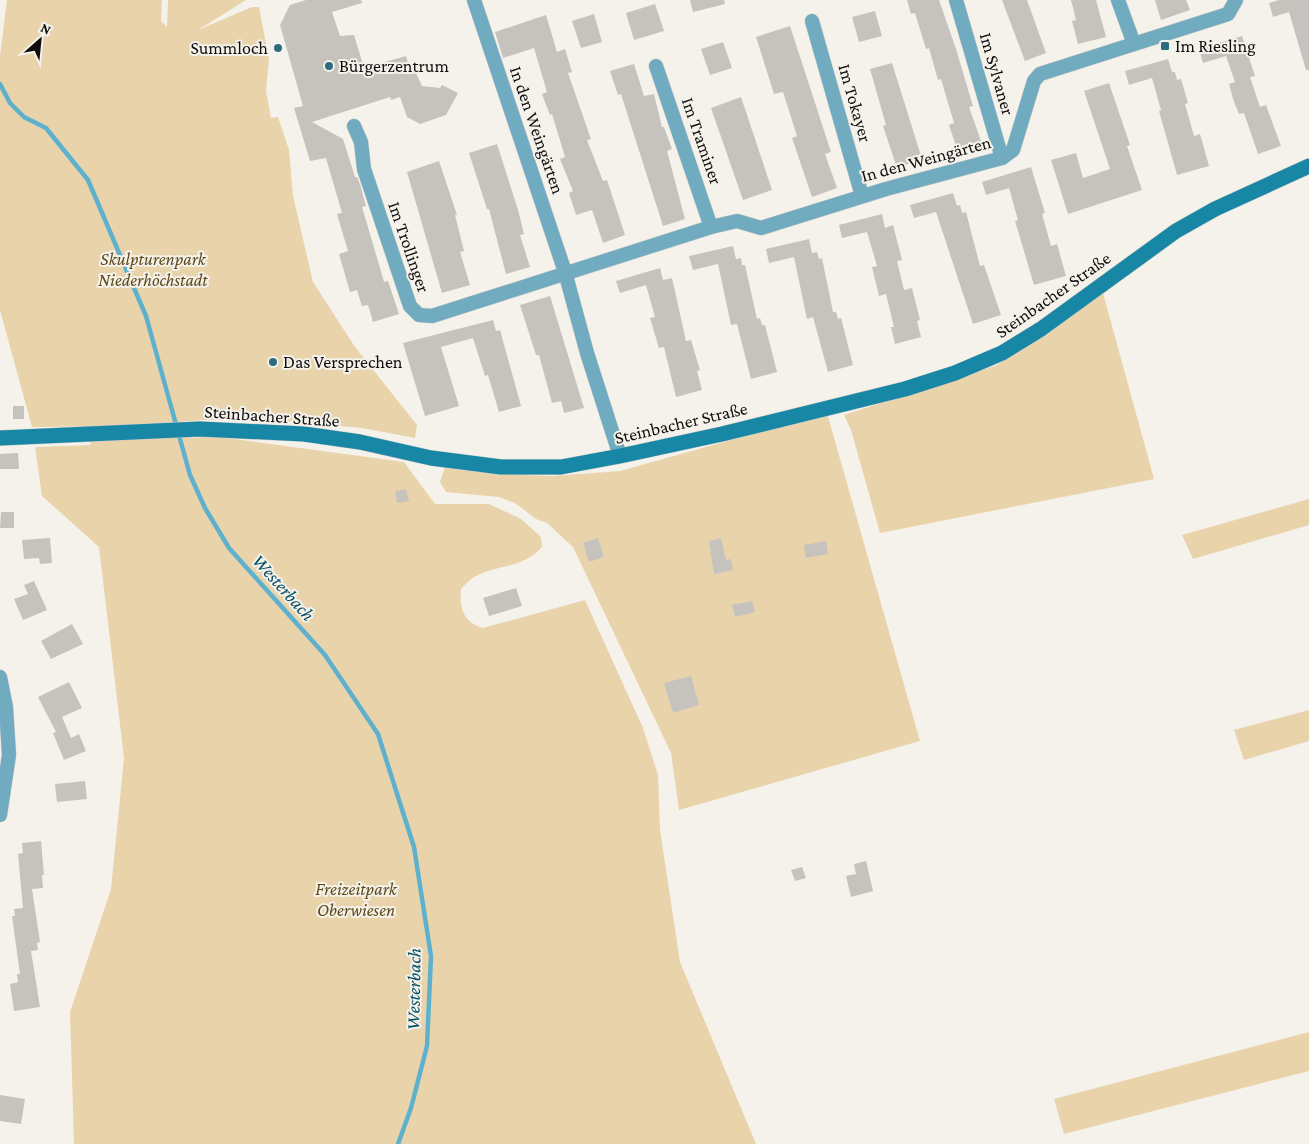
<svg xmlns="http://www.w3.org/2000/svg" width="1309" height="1144" font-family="'Crimson Pro',serif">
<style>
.green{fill:#e9d3ab}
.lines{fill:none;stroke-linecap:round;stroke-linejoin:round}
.stream{stroke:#5db1cd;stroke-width:4.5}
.building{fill:#c6c3be}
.street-casing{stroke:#d0cdc8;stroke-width:15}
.secondary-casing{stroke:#d0cdc8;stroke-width:16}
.street{stroke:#71abc0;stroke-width:14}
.secondary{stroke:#1887a6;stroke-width:15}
.poi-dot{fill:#2c6c80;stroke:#f5f2ec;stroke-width:2}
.labels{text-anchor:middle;stroke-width:4;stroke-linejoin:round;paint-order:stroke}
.poi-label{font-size:18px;fill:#0e0d0b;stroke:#f5f2ec;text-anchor:start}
.street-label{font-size:18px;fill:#0e0d0b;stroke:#f5f2ec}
.park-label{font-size:18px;font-style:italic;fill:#5f4817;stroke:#f5f2ec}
.water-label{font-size:19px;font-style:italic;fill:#034f62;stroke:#f5f2ec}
</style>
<rect width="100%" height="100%" fill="#f5f2ec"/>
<!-- green -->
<g class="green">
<path d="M7,0H162L161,21L167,27L168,0H246L198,30L252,7H259L269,59L266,91L271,118L278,117L289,150L293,196L313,282L355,347L417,425L415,438L362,428L263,419L203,420L127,426L32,427L0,310V56Z"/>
<path d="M1103,293L1154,479L880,533L851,430L844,415L997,365Z"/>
<path d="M827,413L920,741L679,810L671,753L573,547L547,523L536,519L515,503L499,497L446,492L440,482L445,468L497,474L552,476L620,471Z"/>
<path d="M191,435L192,438L212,436L404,462L435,504H489L521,519L541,537L542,547C522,569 498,564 476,576C471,578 465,585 461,589C459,609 464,622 483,628L585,600L643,728L658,775L660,830L680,962L756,1144H74L70,1012L111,889L124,758L99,547L42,496L35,447L91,445L89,439Z"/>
<path d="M1309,499V525L1193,559L1182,535Z"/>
<path d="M1309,710V741L1244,760L1234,730Z"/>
<path d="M1309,1032V1071L1064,1134L1054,1099Z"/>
</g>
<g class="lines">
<!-- stream -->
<path class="stream" d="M0,84L10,103L24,117L46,128L88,180L146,316L190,475L205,508L229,548L325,655L378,734L414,847L431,956L427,1046L411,1108L398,1144"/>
</g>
<!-- building -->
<g class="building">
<path d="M306,0H361L362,3L332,12L340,36L354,35L364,68L406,56L410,70L415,71L422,86L440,88L442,85L458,93L446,115L420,124L407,117L400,97L391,100L390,97L312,122L343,139L355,177H357L360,184L366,206L362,207L380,268L384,282L388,281L399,314L373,322L368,305L362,306L357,290L350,292L339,254L348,251L337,214L342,213L326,158L310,161L294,108L303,106L280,25L290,5Z"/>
<path d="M690,0H724L725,4L693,12Z"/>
<path d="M907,0H939L956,49L973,106L969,107L981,141L957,149L949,125L954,123L941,79L938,80L929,48L926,49L915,13L911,14Z"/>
<path d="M1002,0H1027L1046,53L1025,61Z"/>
<path d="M1071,0H1096L1106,37L1078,44L1072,21L1076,20Z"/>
<path d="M1155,0H1186L1190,10L1161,20Z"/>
<path d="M1279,0H1309V70H1306L1289,12L1273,17L1269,3Z"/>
<path d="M655,4L664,31L634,40L626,13Z"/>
<path d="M875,11L882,36L859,42L852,17Z"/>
<path d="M594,14L602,42L581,48L572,21Z"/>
<path d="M546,15L557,52L565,49L572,72L568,73L591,139L587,140L603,181L607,180L625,235L603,243L592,210L576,215L569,193L573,191L560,159L565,157L552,114L550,115L542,94L547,92L534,48L503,58L495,32Z"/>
<path d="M790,26L831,152L825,154L837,188L812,197L792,138L797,136L783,92L774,94L756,37Z"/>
<path d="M1242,36L1255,76L1250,77L1260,107L1266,105L1281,146L1258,154L1244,113L1239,114L1233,99L1229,84L1235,82L1226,56L1203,63L1199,49Z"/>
<path d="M723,42L732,68L710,75L701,49Z"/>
<path d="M1168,59L1172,72H1175L1177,80L1181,79L1188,103L1185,104L1194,136L1200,134L1209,166L1177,175L1159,111L1161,110L1152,78L1129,85L1125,71Z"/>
<path d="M892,63L922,159L897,168L883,126L886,125L870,69Z"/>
<path d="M634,64L644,96L654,94L662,127H664L672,149L667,151L685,219L663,226L621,94L618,95L610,71Z"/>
<path d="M1109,83L1130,145L1127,146L1142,190L1068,214L1051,160L1076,153L1083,178L1110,169L1084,91Z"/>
<path d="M741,97L772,190L743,200L711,108Z"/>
<path d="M497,144L518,210L524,234L520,235L530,267L506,274L489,209H487L469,153Z"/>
<path d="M439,161L457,215H455L464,251L460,252L470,285L442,293L407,172Z"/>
<path d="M1031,167L1045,213L1042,214L1051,246L1057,244L1066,276L1034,285L1015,221L1018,220L1009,188L986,195L982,182Z"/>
<path d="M953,193L957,206L960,205L962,213L966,212L980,266L984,265L1001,315L973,324L936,212L914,218L910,205Z"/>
<path d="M882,214L885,228L893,225L902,260L897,261L904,290L912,288L920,320L917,321L921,337L895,344L891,327H894L886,294L879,296L872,267L877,266L867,232L842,238L839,225Z"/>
<path d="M809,239L812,253L817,252L819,259L822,258L833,312H836L838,319L841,318L853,365L828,372L813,317L807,319L794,257L769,263L766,249Z"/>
<path d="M733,246L736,259L741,258L742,265H745L757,319L760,318L762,325H765L777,372L751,379L737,324L731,325L718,264L693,270L689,256Z"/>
<path d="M660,268L663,280L672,278L686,341L691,340L700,370L697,371L702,390L676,397L664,347L659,348L650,318L655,317L646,285L620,293L616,281Z"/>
<path d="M550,296L584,408L564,413L561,401L552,403L539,355H536L520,305Z"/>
<path d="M493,320L496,331L500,330L521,406L499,412L488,375L485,376L473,338L441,347L459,406L425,416L403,343Z"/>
<rect x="13" y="406" width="11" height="13"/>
<path d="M18,453L19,469H0V454Z"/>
<path d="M406,489L409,501L397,503L395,491Z"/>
<path d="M1,512H14V528H0Z"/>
<path d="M50,538L52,563L40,564L39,558L24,559L22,540Z"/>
<path d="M598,538L604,557L589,562L583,543Z"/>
<path d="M721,538L726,560L731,559L733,570L714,574L709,541Z"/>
<path d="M826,541L828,554L806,558L804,545Z"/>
<path d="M34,581L47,610L23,620L14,599L28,594L24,585Z"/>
<path d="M516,588L522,606L489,616L483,598Z"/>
<path d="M752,601L755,612L735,617L732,605Z"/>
<path d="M72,624L83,644L51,659L41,641Z"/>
<path d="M691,676L699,705L673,713L664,683Z"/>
<path d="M69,682L82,708L62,717L71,738L79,734L86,751L64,760L53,733L56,732L38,697Z"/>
<path d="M85,781L87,799L57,802L55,784Z"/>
<path d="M41,841L44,875H42L43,888L32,889L40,942L37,943L38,950L31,951L40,1007L14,1011L10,984L18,982L17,974H20L12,916H15L14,909L23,908L18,854L23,853L22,843Z"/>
<path d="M866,861L873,891L851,897L846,876L856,874L854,864Z"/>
<path d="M802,867L806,878L795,881L791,870Z"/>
<path d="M0,1095L25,1099L21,1124L0,1121Z"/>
</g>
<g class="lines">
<defs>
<g id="street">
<path d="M474,0L565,272L587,353L620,456"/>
<path d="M956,0L1002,158"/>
<path d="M1118,0L1134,44"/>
<path d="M812,21L862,196"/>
<path d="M656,66L711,227"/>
<path d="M354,126L361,142L364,169L410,306L419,315L432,316L711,227L737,221L761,228L886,189L1002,158L1013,150L1034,81L1040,74L1228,14L1236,0"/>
<path d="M0,677L6,707L9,755L0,815"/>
</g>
<path id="secondary" d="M0,438L200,429L304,434L360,442L431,458L501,467H561L620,456L722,434L905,389L955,373L1002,353L1041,329L1176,231L1215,209L1309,166"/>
</defs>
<!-- street casing -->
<use href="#street" class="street-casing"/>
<!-- secondary casing -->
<use href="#secondary" class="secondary-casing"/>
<!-- street -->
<use href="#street" class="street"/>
<!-- secondary -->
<use href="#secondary" class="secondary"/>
</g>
<!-- markers -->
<g class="poi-dot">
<rect x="1160" y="41" width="10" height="10" rx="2.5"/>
<circle cx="278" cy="48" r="5"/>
<circle cx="329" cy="66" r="5"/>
<circle cx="273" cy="362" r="5"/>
</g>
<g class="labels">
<!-- poi labels -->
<g class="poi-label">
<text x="1175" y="52">Im Riesling</text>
<text x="268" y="54" text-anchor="end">Summloch</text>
<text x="339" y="72">Bürgerzentrum</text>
<text x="283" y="368">Das Versprechen</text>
</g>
<!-- street labels -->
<g class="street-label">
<text transform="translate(997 74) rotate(74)" y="6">Im Sylvaner</text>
<text transform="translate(855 103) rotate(74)" y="6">Im Tokayer</text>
<text transform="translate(537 130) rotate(71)" y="6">In den Weingärten</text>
<text transform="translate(702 141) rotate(71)" y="6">Im Traminer</text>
<text transform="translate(926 159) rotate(-15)" y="6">In den Weingärten</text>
<text transform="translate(409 247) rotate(71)" y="6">Im Trollinger</text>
<text transform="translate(1053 295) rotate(-35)" y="6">Steinbacher Straße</text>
<text transform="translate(272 416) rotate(4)" y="6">Steinbacher Straße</text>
<text transform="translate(681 423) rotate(-13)" y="6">Steinbacher Straße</text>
</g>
<!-- park labels -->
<g class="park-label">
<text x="153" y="265">Skulpturenpark<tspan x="153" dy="21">Niederhöchstadt</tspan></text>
<text x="356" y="895">Freizeitpark<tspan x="356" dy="21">Oberwiesen</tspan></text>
</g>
<!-- water labels -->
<g class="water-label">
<text transform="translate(284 587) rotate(48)" y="7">Westerbach</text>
<text transform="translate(413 989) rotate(-89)" y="7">Westerbach</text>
</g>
</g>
<!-- north arrow -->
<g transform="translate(40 40) rotate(27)" stroke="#f5f2ec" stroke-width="4" paint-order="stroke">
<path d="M0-4L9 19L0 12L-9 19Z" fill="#0e0d0b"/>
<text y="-8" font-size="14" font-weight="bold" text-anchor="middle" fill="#0e0d0b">N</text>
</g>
</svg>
